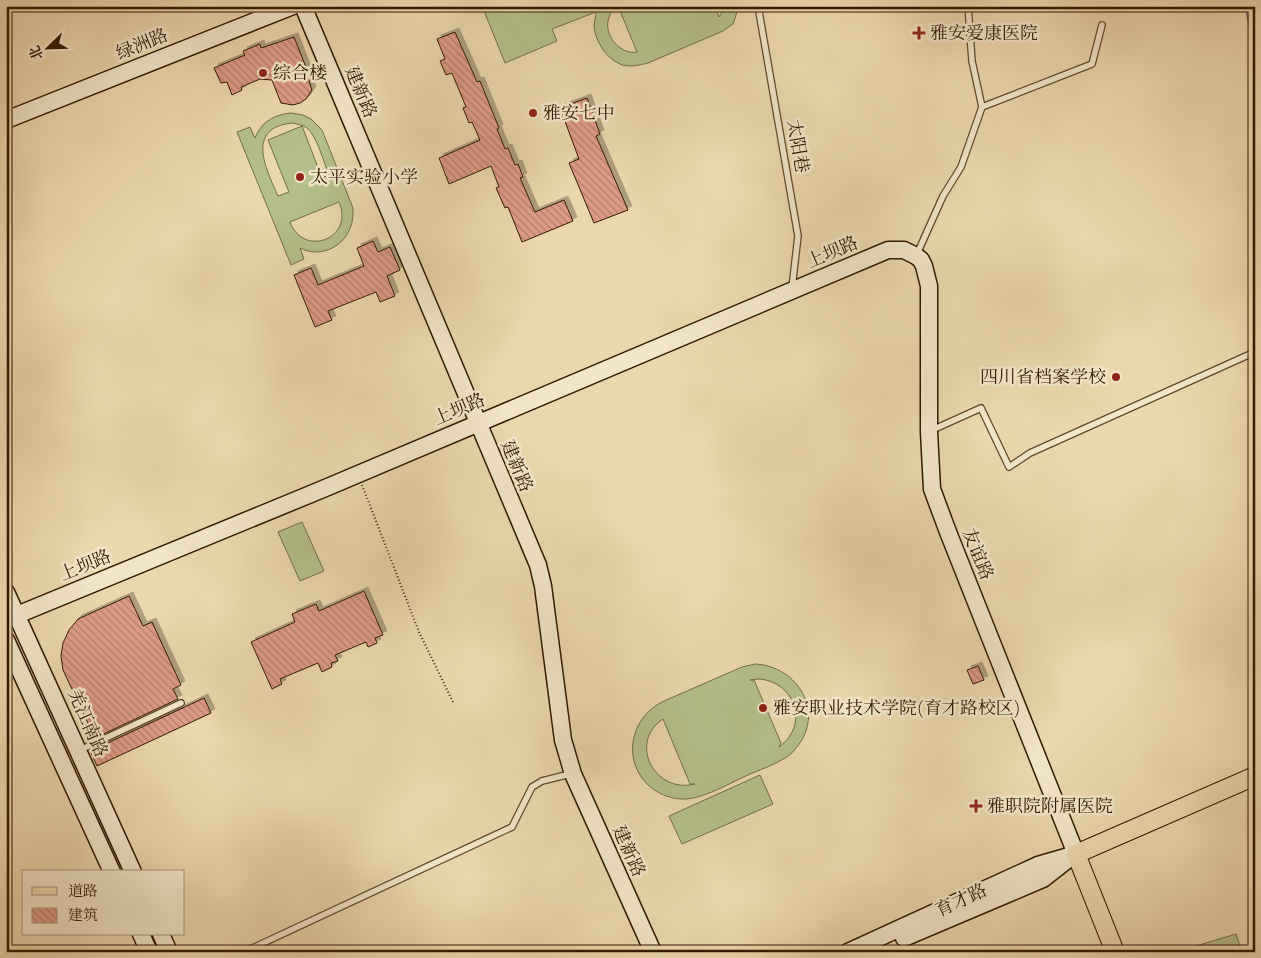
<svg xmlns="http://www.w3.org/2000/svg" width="1261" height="958" font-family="'Old Standard TT','Noto Serif SC',serif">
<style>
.pitch{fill:#b5bf8b;stroke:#726c46;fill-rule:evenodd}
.water{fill:url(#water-waves);stroke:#71786c}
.building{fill:url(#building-back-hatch);stroke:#301901;filter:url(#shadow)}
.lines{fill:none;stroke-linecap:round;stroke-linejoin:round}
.lane-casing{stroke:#5f482c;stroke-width:8}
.secondary-casing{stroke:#301901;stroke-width:19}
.primary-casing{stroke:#301901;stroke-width:20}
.path{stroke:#301901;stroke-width:2;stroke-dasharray:1 2.5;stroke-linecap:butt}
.lane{stroke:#f2e5ca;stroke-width:5.5}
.secondary{stroke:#f2e5ca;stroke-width:16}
.primary{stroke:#ebd7ad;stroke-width:18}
.poi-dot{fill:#8f2418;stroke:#f2e5ca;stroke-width:2}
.labels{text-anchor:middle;stroke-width:5;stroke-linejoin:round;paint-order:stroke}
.poi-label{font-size:18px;fill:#301901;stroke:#f2e5ca;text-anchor:start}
.street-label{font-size:18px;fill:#301901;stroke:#f2e5ca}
</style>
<defs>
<pattern id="water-waves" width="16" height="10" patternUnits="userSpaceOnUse" patternTransform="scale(1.25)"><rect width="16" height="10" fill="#9cb7b4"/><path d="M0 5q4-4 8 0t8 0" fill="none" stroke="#809490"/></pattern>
<pattern id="building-back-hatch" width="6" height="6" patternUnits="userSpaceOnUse" patternTransform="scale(1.25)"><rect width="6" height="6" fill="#de9a87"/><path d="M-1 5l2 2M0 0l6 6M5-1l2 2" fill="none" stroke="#b47d6c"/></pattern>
<filter id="shadow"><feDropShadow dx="4" dy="-4" stdDeviation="0" flood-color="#0004"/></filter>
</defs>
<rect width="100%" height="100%" fill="#ebd7ad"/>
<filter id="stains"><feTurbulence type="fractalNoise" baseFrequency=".004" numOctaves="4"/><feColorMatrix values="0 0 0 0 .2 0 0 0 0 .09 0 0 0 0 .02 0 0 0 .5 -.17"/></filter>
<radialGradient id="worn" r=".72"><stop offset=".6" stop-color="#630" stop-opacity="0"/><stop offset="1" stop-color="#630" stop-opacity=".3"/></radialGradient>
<!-- pitch -->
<g class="pitch">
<path d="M482,6H543L546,13L561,6H614C612,11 609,16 608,21C605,37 621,55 637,52L618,6H715L719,17L726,6H739L733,24L723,31L648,63C640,65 628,68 620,64C606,58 596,42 594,27C594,22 596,16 596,12L552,29L557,41L505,63Z"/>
<path d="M291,113L303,115L311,119L322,130L353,208C353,215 353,222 350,228C343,248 319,258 300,248L304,259L291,265L237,132L250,127L255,138C262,121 274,115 291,113ZM292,123C297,124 303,125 307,128C317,136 324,163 329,175L322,178L302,126L268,140L289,192L278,196C266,169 245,128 292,123ZM339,202C355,239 303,258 290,222Z"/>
<path d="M302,522L324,571L300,581L278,532Z"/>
<path d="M755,664C798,666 826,713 796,748C793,752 789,756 785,758C774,765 762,769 750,774C732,782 707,797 687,799C672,800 657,794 646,783C621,756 633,715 664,701L742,667ZM758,679C795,681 810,725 779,747L781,743L754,680H750ZM663,719L690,784H695C654,794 628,742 663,719Z"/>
<path d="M760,775L773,804L682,844L669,816Z"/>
<path d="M1236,934L1242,952H1191L1196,946Z"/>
</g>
<!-- water -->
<path class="water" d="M1245,6H1255V56Z"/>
<!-- building -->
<g class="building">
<path d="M455,32L477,82L480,81L499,128L497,129L505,149L508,148L515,165L518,164L523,177L520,178L535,212L564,200L573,221L522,242L508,207L505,208L496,188L499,187L491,166L449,184L439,158L480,140L472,122L469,123L463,108L466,107L452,73L446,75L440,61L445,59L437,39Z"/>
<path d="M294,37L311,80L309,81L312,90L306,99L300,103L293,105L281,103L272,80L260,79L241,87L242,90L232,95L227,82L221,83L214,68L245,55L243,51L260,44L261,48Z"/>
<path d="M587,98L600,134L596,136L628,210L594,223L569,163L579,159L560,108Z"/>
<path d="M373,241L378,252L390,247L400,270L387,276L395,296L380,302L376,292L328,311L332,320L315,327L294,275L311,268L318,285L364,266L357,248Z"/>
<path d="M364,591L383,635L375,638L377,643L368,647L366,642L335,655L338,661L331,663L332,667L322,672L318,663L280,679L282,684L272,689L251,642L295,622L292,614L316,604L319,611Z"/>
<path d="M129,596L143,626L152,622L181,685L173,689L178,699L95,738L63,670L61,656L63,643L69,630L78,619Z"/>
<path d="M978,666L984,680L973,684L967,670Z"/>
<path d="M204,698L211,713L97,766L91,753L100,749L99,747Z"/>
</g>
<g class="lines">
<defs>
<g id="lane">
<path d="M758,6L798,236L792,288"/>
<path d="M982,107L1092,64L1102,25"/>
<path d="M917,254L943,196L961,167L982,107L972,61L968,6"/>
<path d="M930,431L981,408L1009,467L1030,453L1255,352"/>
<path d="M80,750L181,703"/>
<path d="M244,952L512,827L532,787L542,781L570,774"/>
</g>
<g id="secondary">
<path d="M303,6L538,565L543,586L563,740L573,774L653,952"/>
<path d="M6,120L293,6"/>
<path d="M6,592L133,872"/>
<path d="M17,615L323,489L888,250H904L916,256L921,260L924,266L929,286V432L932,489L948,532L1076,854"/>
<path d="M6,640L112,872"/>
<path d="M141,934L149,952"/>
<path d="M161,934L169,952"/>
<path d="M904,938L1043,879L1066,861"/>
<path d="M848,952L1038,865L1076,854"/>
</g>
<path id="primary" d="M1115,952L1076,854L1255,776"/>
</defs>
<!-- lane casing -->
<use href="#lane" class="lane-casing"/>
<!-- secondary casing -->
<use href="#secondary" class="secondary-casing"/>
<!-- primary casing -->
<use href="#primary" class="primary-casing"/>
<!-- path -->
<path class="path" d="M362,485L419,632L453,702"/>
<!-- lane -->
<use href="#lane" class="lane"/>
<!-- secondary -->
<use href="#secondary" class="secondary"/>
<!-- primary -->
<use href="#primary" class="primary"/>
</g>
<!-- markers -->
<g class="poi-dot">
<path d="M916.5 25.5h5v5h5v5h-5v5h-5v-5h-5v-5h5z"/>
<circle cx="263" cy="73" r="5"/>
<circle cx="533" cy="113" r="5"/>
<circle cx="300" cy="177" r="5"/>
<circle cx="1116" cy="377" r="5"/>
<circle cx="763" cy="708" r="5"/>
<path d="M973.5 798.5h5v5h5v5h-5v5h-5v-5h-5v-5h5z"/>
</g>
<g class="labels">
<!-- poi labels -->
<g class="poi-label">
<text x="930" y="39">雅安爱康医院</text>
<text x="273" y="79">综合楼</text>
<text x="543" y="119">雅安七中</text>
<text x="310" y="183">太平实验小学</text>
<text x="1106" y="383" text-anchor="end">四川省档案学校</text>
<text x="773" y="714">雅安职业技术学院(育才路校区)</text>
<text x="987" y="812">雅职院附属医院</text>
</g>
<!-- street labels -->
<g class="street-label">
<text transform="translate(142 44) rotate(-22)" y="6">绿洲路</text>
<text transform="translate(361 92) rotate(67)" y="6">建新路</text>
<text transform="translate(798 146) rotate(80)" y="6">太阳巷</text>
<text transform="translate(832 252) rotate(-23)" y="6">上坝路</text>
<text transform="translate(459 409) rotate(-23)" y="6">上坝路</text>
<text transform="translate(517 466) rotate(67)" y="6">建新路</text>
<text transform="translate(978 554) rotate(68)" y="6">友谊路</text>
<text transform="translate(85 565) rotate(-22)" y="6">上坝路</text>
<text transform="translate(88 723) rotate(66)" y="6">羌江南路</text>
<text transform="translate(629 851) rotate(66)" y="6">建新路</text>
<text transform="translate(961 900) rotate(-25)" y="6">育才路</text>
</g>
</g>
<!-- margin -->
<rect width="1261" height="958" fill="none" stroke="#ebd7ad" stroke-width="25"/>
<rect x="8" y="8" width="1246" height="943" fill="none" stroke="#301901" stroke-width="2.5"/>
<rect x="12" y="12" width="1236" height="933" fill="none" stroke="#301901"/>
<!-- legend -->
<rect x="22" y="870" width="162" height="65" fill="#f2e5ca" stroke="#a4937a"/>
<rect x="32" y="887" width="25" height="8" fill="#ebd7ad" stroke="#a4937a"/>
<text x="68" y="896" font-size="15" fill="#301901">道路</text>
<rect x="32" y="908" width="25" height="15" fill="url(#building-back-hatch)" stroke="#a4937a"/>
<text x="68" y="920" font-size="15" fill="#301901">建筑</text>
<!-- north arrow -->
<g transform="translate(48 48) rotate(247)" stroke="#f2e5ca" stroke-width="4" paint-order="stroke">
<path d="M0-4L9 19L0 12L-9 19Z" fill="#301901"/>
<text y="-8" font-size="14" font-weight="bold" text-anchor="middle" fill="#301901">北</text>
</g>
<rect width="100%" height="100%" filter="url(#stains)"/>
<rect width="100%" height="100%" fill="url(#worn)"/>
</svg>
